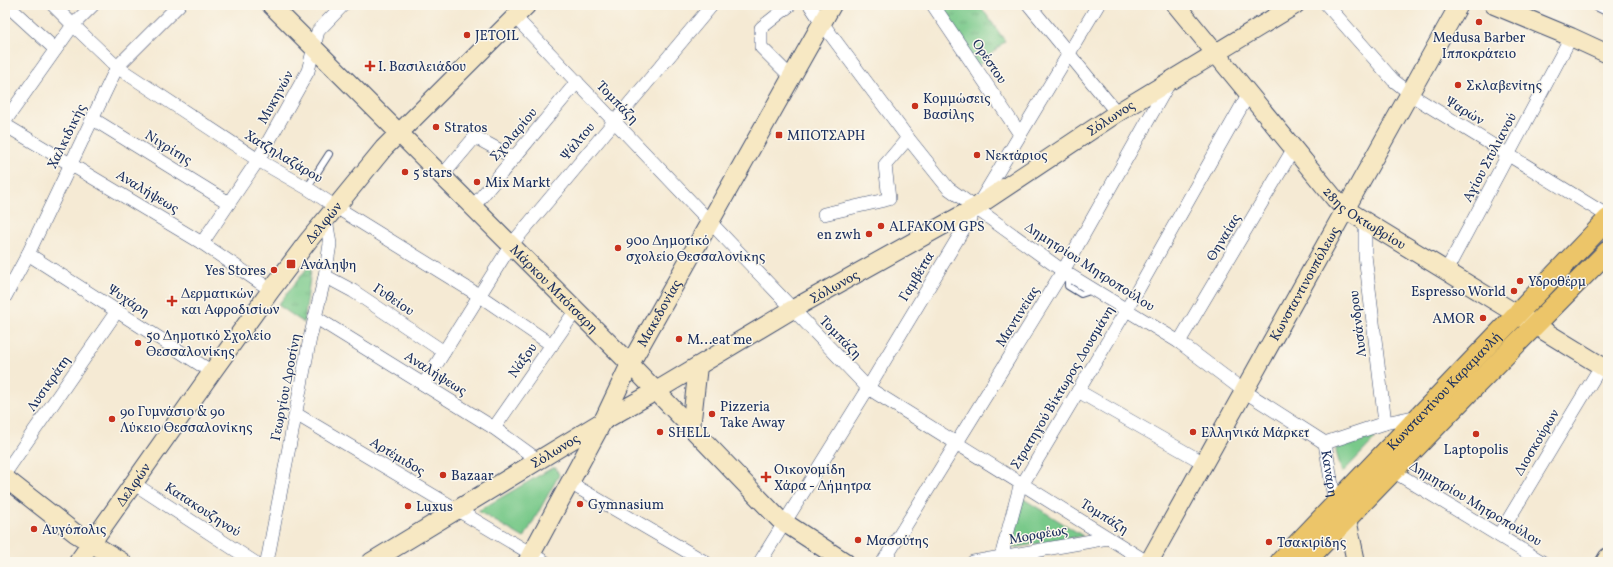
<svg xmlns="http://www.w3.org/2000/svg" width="1613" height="567" font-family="Vollkorn,serif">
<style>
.grass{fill:#79c98a;stroke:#4a7c74}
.park{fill:url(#park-tufts);stroke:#4a7c74}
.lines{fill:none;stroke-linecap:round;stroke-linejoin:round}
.lane-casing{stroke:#3c4b70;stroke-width:8}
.street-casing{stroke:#3c4b70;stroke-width:14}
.secondary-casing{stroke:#3c4b70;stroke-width:20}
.primary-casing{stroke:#3c4b70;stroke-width:22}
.lane{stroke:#fff;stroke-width:6}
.street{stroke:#fff;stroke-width:13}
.secondary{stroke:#f7e8c3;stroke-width:18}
.primary{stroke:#ecc569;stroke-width:20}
.poi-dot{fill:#c8321e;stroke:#fbf7ec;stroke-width:1.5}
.labels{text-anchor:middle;stroke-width:3;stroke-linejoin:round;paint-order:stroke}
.poi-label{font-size:14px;fill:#1b2f5e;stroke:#fbf7ec;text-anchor:start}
.street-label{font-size:14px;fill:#1b2f5e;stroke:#fbf7ec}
</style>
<defs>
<pattern id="park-tufts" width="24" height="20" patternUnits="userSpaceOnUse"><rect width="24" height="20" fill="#79c98a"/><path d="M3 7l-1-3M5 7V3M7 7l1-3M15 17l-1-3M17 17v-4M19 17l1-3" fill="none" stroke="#62a474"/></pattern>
</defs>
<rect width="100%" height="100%" fill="#fbf7ec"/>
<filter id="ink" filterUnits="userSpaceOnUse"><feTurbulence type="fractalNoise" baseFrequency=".025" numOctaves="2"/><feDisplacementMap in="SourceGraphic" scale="8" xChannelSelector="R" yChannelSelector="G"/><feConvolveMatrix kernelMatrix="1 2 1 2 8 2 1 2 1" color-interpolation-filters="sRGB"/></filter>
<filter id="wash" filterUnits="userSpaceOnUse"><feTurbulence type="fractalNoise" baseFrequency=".012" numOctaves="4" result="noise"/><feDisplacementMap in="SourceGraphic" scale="16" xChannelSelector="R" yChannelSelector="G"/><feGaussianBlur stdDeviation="0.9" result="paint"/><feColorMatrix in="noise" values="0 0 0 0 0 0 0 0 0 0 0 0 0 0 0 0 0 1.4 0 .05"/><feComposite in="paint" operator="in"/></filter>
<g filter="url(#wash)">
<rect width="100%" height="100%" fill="#f5ead4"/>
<!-- grass -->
<g class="grass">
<path d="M1368,433L1375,439L1342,473L1336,451L1337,442Z"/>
<path d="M552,468H556L559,475L524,538L478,511Z"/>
<path d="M1022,498L1083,536L1011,548Z"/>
</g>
<!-- park -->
<g class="park">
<path d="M936,5H982L981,7L1005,41L978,66Z"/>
<path d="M312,262L304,323L278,305Z"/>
</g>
</g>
<g filter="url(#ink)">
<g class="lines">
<defs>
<g id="lane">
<path d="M1592,5L1608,13"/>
<path d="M307,188L329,154"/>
<path d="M1068,274V286L1081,294L1087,292"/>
</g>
<g id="street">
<path d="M7,5L55,49"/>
<path d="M53,5L73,25L117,67L258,160L307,188L336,207L480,296L552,345"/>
<path d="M790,5L761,28V47L791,77"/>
<path d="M810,5L822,23L908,138L948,188L1063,271L1179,342L1244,391L1325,443"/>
<path d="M933,5L1020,134"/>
<path d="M1029,5L1117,113"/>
<path d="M1327,5L1393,80L1416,98L1608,216"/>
<path d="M515,17L868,388L1147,562"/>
<path d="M93,119L229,203"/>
<path d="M5,121L73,25L93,5"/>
<path d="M5,125L202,243L271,290"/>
<path d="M442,176L475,137L514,158"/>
<path d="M473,207L577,82"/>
<path d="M824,214L889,199L885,165L908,138"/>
<path d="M1365,222V255L1385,423"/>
<path d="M202,243L258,160L308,71L318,31L343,5"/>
<path d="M28,254L212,372"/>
<path d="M1446,271L1571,37"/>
<path d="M325,276L353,291L444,352"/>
<path d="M5,297L28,254L117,67L179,5"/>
<path d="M315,317L494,428L538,460"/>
<path d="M1179,342L1294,148"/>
<path d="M424,384L511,245L712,5"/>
<path d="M1078,391L1204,463"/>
<path d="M296,414L545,562"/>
<path d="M494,428L576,310"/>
<path d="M1325,443L1385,423L1418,416"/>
<path id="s1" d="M1325,443L1335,504"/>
<path d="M1393,471L1542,562"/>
<path d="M5,473L117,311"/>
<path d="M133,483L254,562"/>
<path d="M570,483L705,562"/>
<path d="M1499,535L1601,366"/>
<path d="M267,562L310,338L325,276L330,244L326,219"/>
<path d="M760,562L868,388L1098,5"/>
<path d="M883,562L1063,271L1169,83"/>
<path d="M973,562L1108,538"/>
<path d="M1002,562L1001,557L1019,490L1127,309L1249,93"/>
</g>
<g id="secondary">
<path id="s2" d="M271,5L630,364L779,519L845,562"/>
<path id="s3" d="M1176,5L1335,199L1345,209L1608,370"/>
<path d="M1494,5L1571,37L1608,54"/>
<path d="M691,428L698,366"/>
<path d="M5,478L75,533L122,562"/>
<path d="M1347,519L1356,562"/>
<path id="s4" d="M78,562L212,372L271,290L308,241L384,148L527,5"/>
<path id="s5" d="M371,562L603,421L656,391L793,309L976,207L1117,113L1295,5"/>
<path id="s6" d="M527,562L603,421L630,364L832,5"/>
<path id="s7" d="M1149,562L1459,5"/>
<path d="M1605,562L1608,557"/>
</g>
<g id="primary">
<path id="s8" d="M1280,562L1608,219"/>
<path d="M1305,562L1477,384L1608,251"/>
</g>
</defs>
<!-- lane casing -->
<use href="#lane" class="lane-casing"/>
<!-- street casing -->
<use href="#street" class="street-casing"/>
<!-- secondary casing -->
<use href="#secondary" class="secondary-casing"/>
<!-- primary casing -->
<use href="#primary" class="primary-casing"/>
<!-- lane -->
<use href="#lane" class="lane"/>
<!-- street -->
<use href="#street" class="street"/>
<!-- secondary -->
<use href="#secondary" class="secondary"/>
<!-- primary -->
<use href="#primary" class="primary"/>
</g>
</g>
<!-- markers -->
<g class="poi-dot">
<circle cx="1479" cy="22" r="4"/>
<circle cx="467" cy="35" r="4"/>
<path d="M368 60h4v4h4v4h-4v4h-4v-4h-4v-4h4z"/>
<circle cx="1458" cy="85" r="4"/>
<circle cx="915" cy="106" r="4"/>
<circle cx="436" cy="127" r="4"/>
<rect x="775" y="131" width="8" height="8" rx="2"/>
<circle cx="977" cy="155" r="4"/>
<circle cx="405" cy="172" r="4"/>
<circle cx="477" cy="182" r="4"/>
<circle cx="881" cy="226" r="4"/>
<circle cx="869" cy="234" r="4"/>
<circle cx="618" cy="248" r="4"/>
<rect x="286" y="259" width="10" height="10" rx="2"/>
<circle cx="274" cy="270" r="4"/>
<circle cx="1520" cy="281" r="4"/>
<circle cx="1514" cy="291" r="4"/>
<path d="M170 295h4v4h4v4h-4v4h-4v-4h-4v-4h4z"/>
<circle cx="1483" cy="318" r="4"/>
<circle cx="679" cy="339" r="4"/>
<circle cx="138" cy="343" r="4"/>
<circle cx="712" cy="414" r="4"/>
<circle cx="112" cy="419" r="4"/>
<circle cx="660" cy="432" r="4"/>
<circle cx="1193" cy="432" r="4"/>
<circle cx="1476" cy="434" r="4"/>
<circle cx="443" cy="475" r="4"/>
<path d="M764 471h4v4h4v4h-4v4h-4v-4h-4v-4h4z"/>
<circle cx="580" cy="504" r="4"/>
<circle cx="408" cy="506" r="4"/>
<circle cx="34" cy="529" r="4"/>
<circle cx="858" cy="540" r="4"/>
<circle cx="1269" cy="542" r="4"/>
</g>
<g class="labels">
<!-- poi labels -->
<g class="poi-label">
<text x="475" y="40">JETOIL</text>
<text x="1479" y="42" text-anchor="middle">Medusa Barber<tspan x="1479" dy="16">Ιπποκράτειο</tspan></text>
<text x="378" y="71">Ι. Βασιλειάδου</text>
<text x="1466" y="90">Σκλαβενίτης</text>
<text x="923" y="103">Κομμώσεις<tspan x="923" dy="16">Βασίλης</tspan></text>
<text x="444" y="132">Stratos</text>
<text x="787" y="140">ΜΠΟΤΣΑΡΗ</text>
<text x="985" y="160">Νεκτάριος</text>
<text x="413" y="177">5 stars</text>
<text x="485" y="187">Mix Markt</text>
<text x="889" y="231">ALFAKOM GPS</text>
<text x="861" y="239" text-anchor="end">en zwh</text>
<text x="626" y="245">90ο Δημοτικό<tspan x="626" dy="16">σχολείο Θεσσαλονίκης</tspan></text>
<text x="300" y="269">Ανάληψη</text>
<text x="266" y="275" text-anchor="end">Yes Stores</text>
<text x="1528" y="286">Υδροθέρμ</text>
<text x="1506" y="296" text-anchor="end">Espresso World</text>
<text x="181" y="298">Δερματικών<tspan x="181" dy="16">και Αφροδισίων</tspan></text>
<text x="1475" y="323" text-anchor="end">AMOR</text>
<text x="146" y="340">5ο Δημοτικό Σχολείο<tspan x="146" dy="16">Θεσσαλονίκης</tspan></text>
<text x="687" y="344">M...eat me</text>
<text x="720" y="411">Pizzeria<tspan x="720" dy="16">Take Away</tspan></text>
<text x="120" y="416">9ο Γυμνάσιο &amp; 9ο<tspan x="120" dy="16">Λύκειο Θεσσαλονίκης</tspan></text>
<text x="668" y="437">SHELL</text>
<text x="1201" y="437">Ελληνικά Μάρκετ</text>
<text x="1476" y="454" text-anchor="middle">Laptopolis</text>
<text x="774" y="474">Οικονομίδη<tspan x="774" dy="16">Χάρα - Δήμητρα</tspan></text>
<text x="451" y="480">Bazaar</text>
<text x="588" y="509">Gymnasium</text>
<text x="416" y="511">Luxus</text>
<text x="42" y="534">Αυγόπολις</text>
<text x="866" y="545">Μασούτης</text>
<text x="1277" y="547">Τσακιρίδης</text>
</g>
<!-- street labels -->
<g class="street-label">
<text transform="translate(990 61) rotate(56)" y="5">Ορέστου</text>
<text transform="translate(275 97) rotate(-61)" y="5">Μυκηνών</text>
<text transform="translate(618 102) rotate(46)" y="5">Τομπάζη</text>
<text transform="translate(1465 110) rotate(31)" y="5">Ψαρών</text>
<text dy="5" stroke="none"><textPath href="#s5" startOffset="863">Σόλωνος</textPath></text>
<text transform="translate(513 134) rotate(-50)" y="5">Σχολαρίου</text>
<text transform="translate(66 136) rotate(-64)" y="5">Χαλκιδικής</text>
<text transform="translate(577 141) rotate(-50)" y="5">Ψάλτου</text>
<text transform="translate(169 147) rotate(32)" y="5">Νιγρίτης</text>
<text transform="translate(284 156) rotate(31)" y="5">Χατζηλαζάρου</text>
<text transform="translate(1489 157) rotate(-62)" y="5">Αγίου Στυλιανού</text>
<text transform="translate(148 191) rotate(31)" y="5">Αναλήψεως</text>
<text dy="5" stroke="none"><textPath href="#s3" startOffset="286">28ης Οκτωβρίου</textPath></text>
<text dy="5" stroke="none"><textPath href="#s4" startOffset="419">Δελφών</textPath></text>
<text transform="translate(1223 237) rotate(-59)" y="5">Θηναίας</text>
<text transform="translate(1090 266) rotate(33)" y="5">Δημητρίου Μητροπούλου</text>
<text transform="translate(916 276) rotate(-59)" y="5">Γαμβέττα</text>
<text dy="5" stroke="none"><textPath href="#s7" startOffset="319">Κωνσταντινουπόλεως</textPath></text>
<text dy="5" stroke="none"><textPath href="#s5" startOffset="539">Σόλωνος</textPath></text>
<text dy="5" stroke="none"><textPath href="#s2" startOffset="401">Μάρκου Μπότσαρη</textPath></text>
<text transform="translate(394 299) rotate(34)" y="5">Γυθείου</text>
<text transform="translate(129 300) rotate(33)" y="5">Ψυχάρη</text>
<text dy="5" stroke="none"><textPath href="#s6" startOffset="282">Μακεδονίας</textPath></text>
<text transform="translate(1017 316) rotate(-58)" y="5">Μαντινείας</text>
<text transform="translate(1357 324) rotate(-97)" y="5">Λυσάνδρου</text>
<text transform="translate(841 337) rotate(46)" y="5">Τομπάζη</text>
<text transform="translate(522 360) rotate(-55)" y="5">Νάξου</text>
<text transform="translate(436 373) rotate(32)" y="5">Αναλήψεως</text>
<text transform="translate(48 383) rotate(-55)" y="5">Λυσικράτη</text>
<text transform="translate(285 387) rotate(-79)" y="5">Γεωργίου Δροσίνη</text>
<text transform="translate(1062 387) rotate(-59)" y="5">Στρατηγού Βίκτωρος Δουσμάνη</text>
<text dy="5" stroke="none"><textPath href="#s8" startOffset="237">Κωνσταντίνου Καραμανλή</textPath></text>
<text transform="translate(1536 442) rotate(-59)" y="5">Διοσκούρων</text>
<text dy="5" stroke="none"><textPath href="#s5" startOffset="215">Σόλωνος</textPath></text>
<text transform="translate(398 456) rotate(31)" y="5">Αρτέμιδος</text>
<text dy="5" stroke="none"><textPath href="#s1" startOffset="31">Κανάρη</textPath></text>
<text dy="5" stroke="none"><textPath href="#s4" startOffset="95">Δελφών</textPath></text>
<text transform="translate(1476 503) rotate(31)" y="5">Δημητρίου Μητροπούλου</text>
<text transform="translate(203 509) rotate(33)" y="5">Κατακουζηνού</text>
<text transform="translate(1105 516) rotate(32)" y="5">Τομπάζη</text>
<text transform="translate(1038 534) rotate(-10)" y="5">Μορφέως</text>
</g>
</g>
<!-- margin -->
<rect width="1613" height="567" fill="none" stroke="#fbf7ec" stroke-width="20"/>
</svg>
